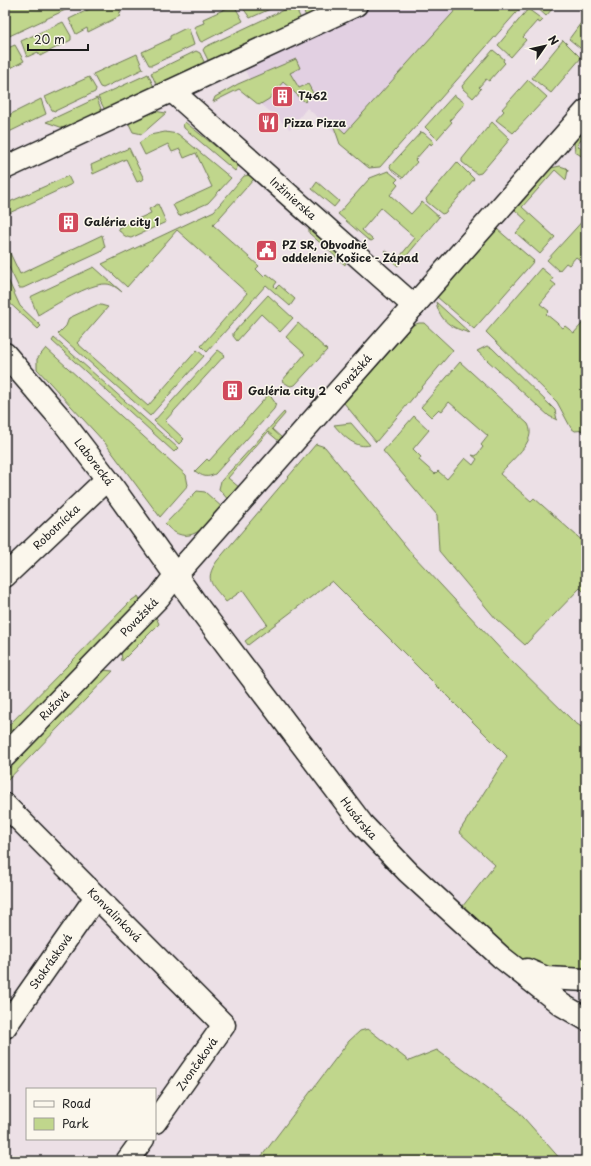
<svg xmlns="http://www.w3.org/2000/svg" width="591" height="1166" font-family="'Playpen Sans',sans-serif">
<style>
.built{fill:#e2d0e2}
.green{fill:#c0d68c;stroke:#6e7954}
.lines{fill:none;stroke-linecap:round;stroke-linejoin:round}
.minor-casing{stroke:#1c1c1c;stroke-width:25}
.minor{stroke:#fbf7ec;stroke-width:22}
.labels{text-anchor:middle;stroke-width:3;stroke-linejoin:round;paint-order:stroke}
.poi-label{font-size:11px;font-weight:bold;fill:#1c1c1c;stroke:#fbf7ec;text-anchor:start}
.street-label{font-size:11px;fill:#1c1c1c;stroke:#fbf7ec}
</style>
<rect width="100%" height="100%" fill="#ece0e6"/>
<filter id="ink" filterUnits="userSpaceOnUse"><feTurbulence type="fractalNoise" baseFrequency=".025" numOctaves="2"/><feDisplacementMap in="SourceGraphic" scale="8" xChannelSelector="R" yChannelSelector="G"/><feConvolveMatrix kernelMatrix="1 2 1 2 8 2 1 2 1" color-interpolation-filters="sRGB"/></filter>
<g filter="url(#ink)">
<!-- built -->
<path class="built" d="M356,5H467L345,141L307,108L290,129L260,103L240,59Z"/>
<!-- green -->
<g class="green">
<path d="M5,5H76L5,38Z"/>
<path d="M98,5H116L121,12L119,13L120,16L88,32L87,28L76,34L69,19Z"/>
<path d="M234,5L243,21L202,42L200,41L194,27L204,23L203,19Z"/>
<path d="M241,5H279L250,18Z"/>
<path d="M294,5L301,19L209,62L203,50L205,47Z"/>
<path d="M300,5H330L306,16Z"/>
<path d="M460,5H523L380,167L369,168L340,144L332,121L345,133Z"/>
<path d="M534,5H551L553,8L546,16Z"/>
<path d="M528,9L543,20L540,23L537,21L523,37L526,40L511,57L498,45Z"/>
<path d="M586,16V52H585L569,39Z"/>
<path d="M63,22L71,36V40L40,56L38,52L27,57L21,41Z"/>
<path d="M186,28L189,29L194,45L152,65H149L142,52L170,39V36Z"/>
<path d="M563,40L581,58L551,93L532,78Z"/>
<path d="M15,45L24,61L5,71V49Z"/>
<path d="M493,50L504,59L503,61L505,63L489,81L486,79L479,87L481,89L473,98L463,89L462,86Z"/>
<path d="M196,51L200,53L205,64L157,86L151,73Z"/>
<path d="M137,54L143,69L103,88L100,87L93,74Z"/>
<path d="M296,59L300,68L290,73L299,88L308,84L313,93L305,102L283,82L269,99L259,105L239,89L213,102L215,97L238,84Z"/>
<path d="M148,74L154,87L105,110L98,97Z"/>
<path d="M89,77L96,89L95,92L55,111L52,110L45,97Z"/>
<path d="M528,80L547,97L513,133L496,120L504,111L502,109Z"/>
<path d="M454,95L465,103L450,120L452,122L437,139L425,127Z"/>
<path d="M97,98L102,112L66,129L46,122Z"/>
<path d="M41,99L46,114L7,133L5,132V117Z"/>
<path d="M154,111L166,113L142,134L133,132L127,120Z"/>
<path d="M185,122L239,165L235,171L184,128L183,124Z"/>
<path d="M492,122L510,139L481,173L477,174L462,162V159Z"/>
<path d="M586,128V134L577,145L586,153V156L583,157L575,152L574,142Z"/>
<path d="M165,132L178,134L231,178L208,203L179,216L173,205L212,187L196,153L184,158L180,149L172,152L168,144L145,155L139,143L150,135Z"/>
<path d="M421,132L424,133L434,142L431,145L430,143L415,160L417,162L403,178L391,169L390,166Z"/>
<path d="M129,148L144,179L137,182L126,159L93,174L91,165Z"/>
<path d="M457,162L474,179L445,213L442,214L427,202L426,199Z"/>
<path d="M560,166L566,168L568,170L566,180L555,170L522,207L555,237L540,254L516,233L527,221L515,210L551,168Z"/>
<path d="M388,171L398,179L395,182L398,185L390,195L411,214L422,202L439,217L398,266L385,255V250L397,260L415,238L381,208L362,230L373,240L371,241L367,239L338,214L370,178Z"/>
<path d="M250,175L254,179L213,225L259,266L256,269L264,277L267,274L277,282L274,286L276,288L279,285L295,299L290,306L266,285L207,352L201,346L247,293L177,230L127,287L102,264L214,211L244,176Z"/>
<path d="M68,176L72,184L5,215V204Z"/>
<path d="M317,182L339,201L334,207L312,189Z"/>
<path d="M158,204L166,222L131,238C125,237 121,234 118,228L151,213L149,209Z"/>
<path d="M586,217V265L576,257L569,265L566,263L559,271L547,260Z"/>
<path d="M309,229H311L346,260L345,265L309,233Z"/>
<path d="M497,229L534,261L474,329L437,297Z"/>
<path d="M102,235L105,247L101,252L23,288H19L5,259V253L9,251L20,274Z"/>
<path d="M94,267L122,292C117,288 112,284 106,284C90,283 53,306 38,315L30,297Z"/>
<path d="M541,268L553,278L551,281L556,285L540,304L549,311L546,314L563,328L565,326L574,333L586,319V430L575,431L571,428L557,402L486,332Z"/>
<path d="M5,273L20,306L41,326L38,329L5,299Z"/>
<path d="M268,295L293,318L280,332L261,314L237,341L233,336V333Z"/>
<path d="M436,302L470,333C452,328 440,322 436,302Z"/>
<path d="M97,305H101L108,307L77,343L148,406L197,350L204,356L150,416L58,334L66,326L69,318Z"/>
<path d="M298,323L327,350L295,385L290,386L282,381L305,354L286,337Z"/>
<path d="M419,323H424L453,350L376,442L344,403L413,325Z"/>
<path d="M54,338L178,448L174,452L52,341Z"/>
<path d="M487,346L492,348L555,410L557,420L549,416L477,351Z"/>
<path d="M46,348L186,475L188,485L160,517L105,443L37,369V359Z"/>
<path d="M218,350L225,355L165,421L184,439L179,444L154,421Z"/>
<path d="M460,362L528,424C538,442 510,460 500,474L531,501L534,498L586,544V594L580,588L525,645L496,619L439,551L437,515L383,451L414,416L429,430L413,449L421,457L419,460L435,474L438,471L447,479L465,458L473,465L477,459L472,455L476,456L483,447L481,445L488,436L449,402L442,411L439,409L431,417L421,407Z"/>
<path d="M269,394L276,404L274,409L215,474C207,478 203,477 195,471L207,459L209,461Z"/>
<path d="M284,412L285,414L272,429L283,439L280,442L268,432L228,478L240,488L229,501L219,489L221,481Z"/>
<path d="M351,423L370,445C356,449 343,436 334,425Z"/>
<path d="M316,444L325,447L413,555L507,656L574,722L586,730V991L564,980L546,978L455,916L495,865L459,832L507,756L332,581L248,645L245,641L267,624L243,590L226,602C213,585 203,581 217,561Z"/>
<path d="M197,491L205,492L223,508C206,526 188,550 165,524Z"/>
<path d="M138,596L140,599L138,604L5,739V729L132,600Z"/>
<path d="M156,617L159,624L122,661L121,651Z"/>
<path d="M103,670L113,671L5,783L7,769Z"/>
<path d="M368,1029L409,1061L437,1050L516,1109L562,1161H258L349,1041L360,1031Z"/>
</g>
<g class="lines">
<defs>
<g id="minor">
<path id="s1" d="M172,91L414,306"/>
<path d="M5,168L356,5"/>
<path id="s2" d="M5,354L61,419L107,479L199,608L362,824L408,872L501,957L562,1005L586,1019"/>
<path id="s3" d="M5,576L107,479"/>
<path id="s4" d="M5,756L159,597L175,576L586,111"/>
<path id="s5" d="M5,805L224,1025L155,1122"/>
<path d="M527,970L546,978L586,980"/>
<path id="s6" d="M5,1027L96,897"/>
<path d="M127,1161L143,1139"/>
</g>
</defs>
<!-- minor casing -->
<use href="#minor" class="minor-casing"/>
<!-- minor -->
<use href="#minor" class="minor"/>
</g>
</g>
<!-- icons -->
<defs>
<symbol id="building-square" viewBox="-11 -11 22 22"><rect x="-9" y="-9" width="18" height="18" rx="4" fill="#d1495b" stroke="#fbf7ec"/><path d="M-4-6H4V6H1V3H-1V6H-4ZM-2.5-4.3h1.7v1.8h-1.7ZM.8-4.3h1.7v1.8H.8ZM-2.5-1h1.7V.8h-1.7ZM.8-1h1.7V.8H.8Z" fill="#fff"/></symbol>
<symbol id="restaurant-square" viewBox="-11 -11 22 22"><rect x="-9" y="-9" width="18" height="18" rx="4" fill="#d1495b" stroke="#fbf7ec"/><path d="M-5-6h1v4h1v-4h1v4h1v-4h1v5L-1.5 .5V6h-2V.5L-5-1ZM5-6V6H3V1.5H1.5Q1.5-4 5-6Z" fill="#fff"/></symbol>
<symbol id="civic-square" viewBox="-11 -11 22 22"><rect x="-9" y="-9" width="18" height="18" rx="4" fill="#d1495b" stroke="#fbf7ec"/><path d="M-.6-6.5H3V-4.5H.6V-3L4-1V1h2V6H-6V1h2V-1L-.6-3ZM-1.2 2.5V6h2.4V2.5Z" fill="#fff"/></symbol>
</defs>
<g fill-rule="evenodd">
<use href="#building-square" x="270" y="84" width="25" height="25"/>
<use href="#restaurant-square" x="256" y="110" width="25" height="25"/>
<use href="#building-square" x="56" y="210" width="25" height="25"/>
<use href="#civic-square" x="254" y="238" width="25" height="25"/>
<use href="#building-square" x="220" y="378" width="25" height="25"/>
</g>
<g class="labels">
<!-- poi labels -->
<g class="poi-label">
<text x="298" y="100">T462</text>
<text x="284" y="127">Pizza Pizza</text>
<text x="84" y="226">Galéria city 1</text>
<text x="282" y="249">PZ SR, Obvodné<tspan x="282" dy="13">oddelenie Košice - Západ</tspan></text>
<text x="248" y="395">Galéria city 2</text>
</g>
<!-- street labels -->
<g class="street-label">
<text dy="4" stroke="none"><textPath href="#s1" startOffset="162">Inžinierska</textPath></text>
<text dy="4" stroke="none"><textPath href="#s4" startOffset="517">Považská</textPath></text>
<text dy="4" stroke="none"><textPath href="#s2" startOffset="140">Laborecká</textPath></text>
<text dy="4" stroke="none"><textPath href="#s3" startOffset="71">Robotnícka</textPath></text>
<text dy="4" stroke="none"><textPath href="#s4" startOffset="193">Považská</textPath></text>
<text dy="4" stroke="none"><textPath href="#s4" startOffset="71">Ružová</textPath></text>
<text dy="4" stroke="none"><textPath href="#s2" startOffset="584">Husárska</textPath></text>
<text dy="4" stroke="none"><textPath href="#s5" startOffset="155">Konvalinková</textPath></text>
<text dy="4" stroke="none"><textPath href="#s6" startOffset="80">Stokrásková</textPath></text>
<text transform="translate(197 1064) rotate(-55)" y="4">Zvončeková</text>
</g>
</g>
<!-- margin -->
<rect width="591" height="1166" fill="none" stroke="#fbf7ec" stroke-width="20"/>
<rect x="10" y="10" width="571" height="1146" fill="none" stroke="#1c1c1c" stroke-width="1.5" filter="url(#ink)"/>
<!-- legend -->
<rect x="26" y="1088" width="130" height="52" fill="#fbf7ec" stroke="#a29f99"/>
<rect x="34" y="1101" width="20" height="6" fill="#fbf7ec" stroke="#a29f99"/>
<text x="62" y="1108" font-size="12" fill="#1c1c1c">Road</text>
<rect x="34" y="1118" width="20" height="12" fill="#c0d68c" stroke="#a29f99"/>
<text x="62" y="1128" font-size="12" fill="#1c1c1c">Park</text>
<!-- north arrow -->
<g transform="translate(545 46) rotate(56)" stroke="#fbf7ec" stroke-width="3" paint-order="stroke">
<path d="M0-3L7 15L0 10L-7 15Z" fill="#1c1c1c"/>
<text y="-6" font-size="11" font-weight="bold" text-anchor="middle" fill="#1c1c1c">N</text>
</g>
<!-- scale -->
<path d="M28 44v6h60v-6" fill="none" stroke="#1c1c1c" stroke-width="2"/>
<text x="34" y="44" font-size="12" fill="#1c1c1c" stroke="#fbf7ec" stroke-width="3" paint-order="stroke">20 m</text>
</svg>
